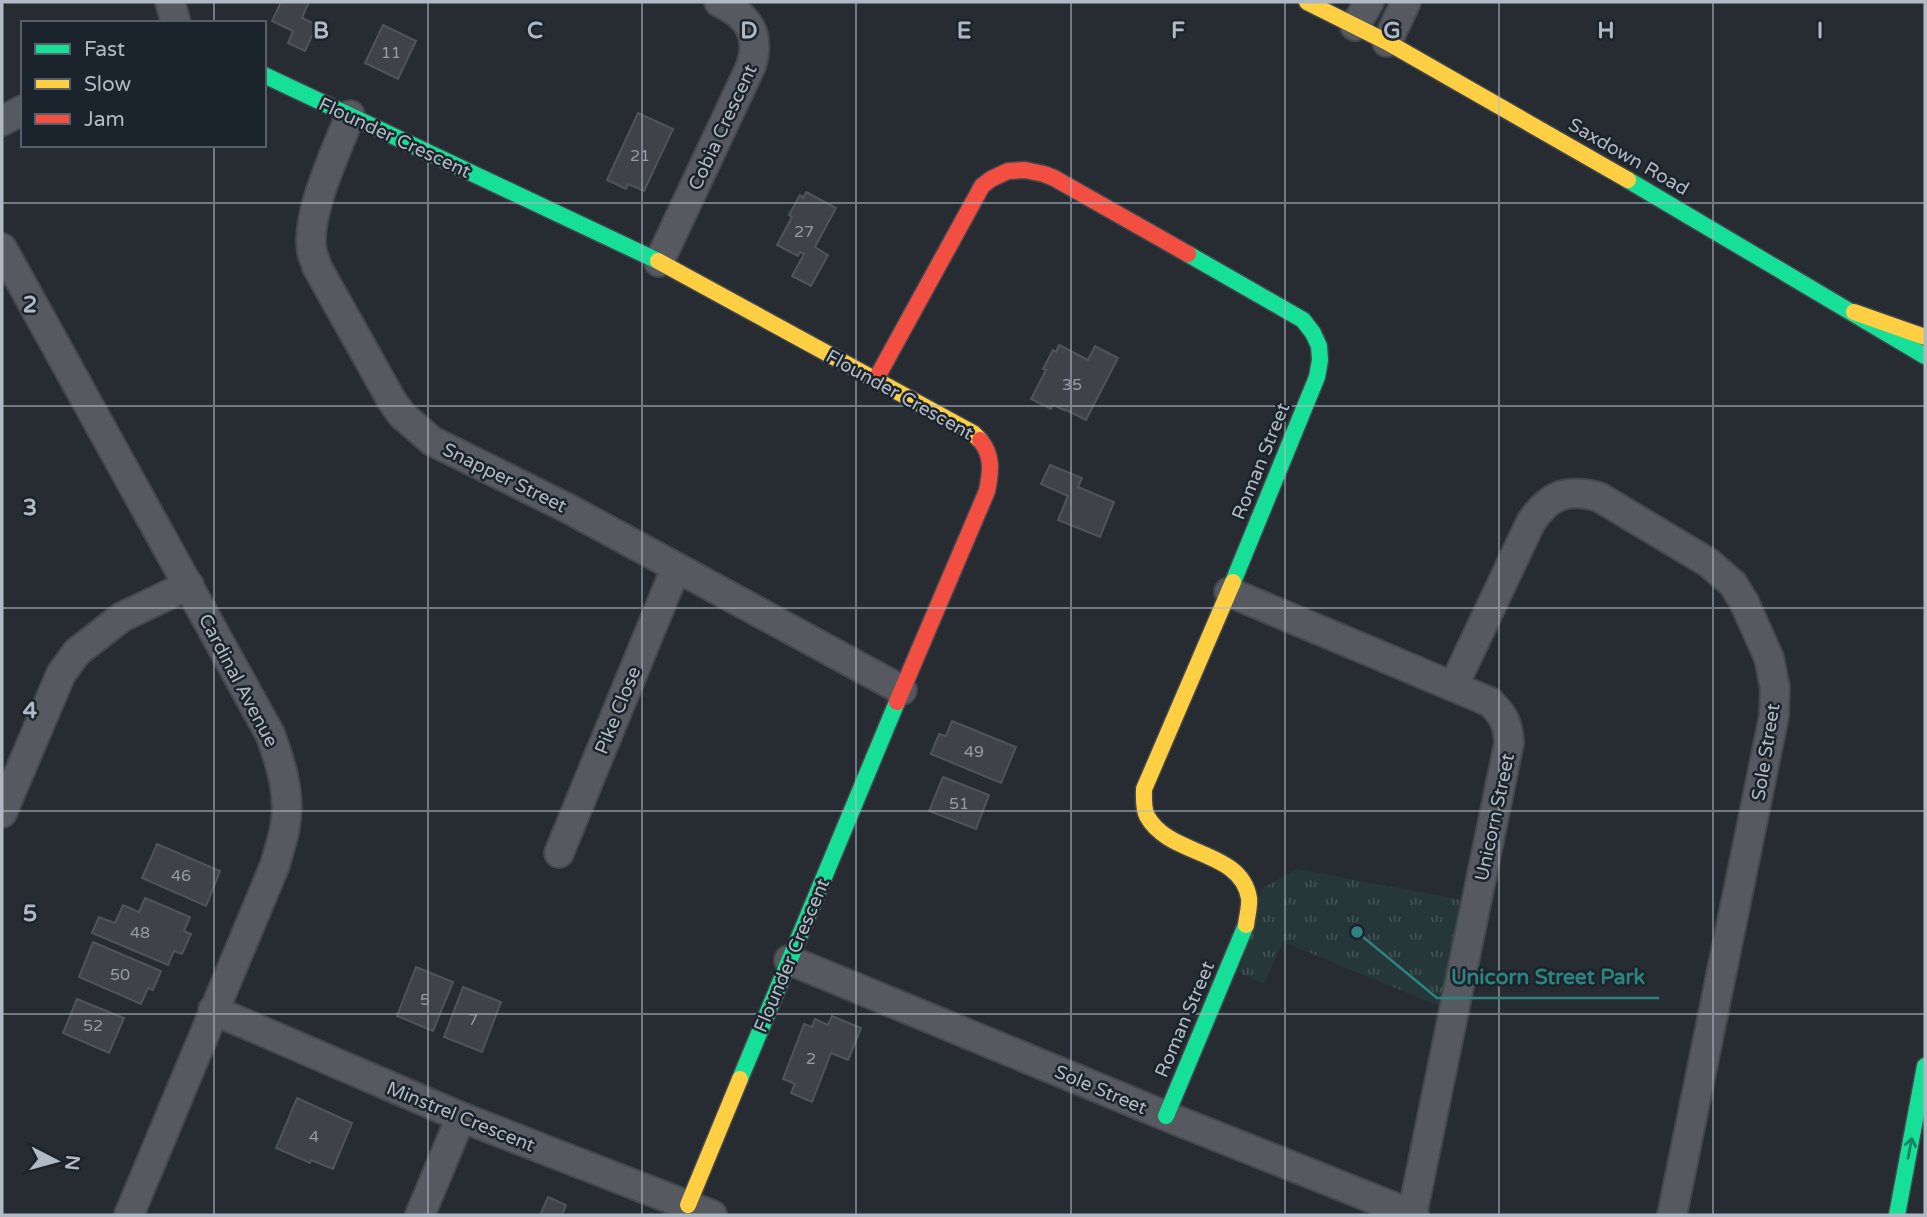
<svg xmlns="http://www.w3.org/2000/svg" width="1927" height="1217" font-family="'Varela Round',sans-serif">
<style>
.park{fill:url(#park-tufts)}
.building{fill:#3f4349;stroke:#4f545a;stroke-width:2}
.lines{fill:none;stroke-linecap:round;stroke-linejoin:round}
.street-casing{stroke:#44484d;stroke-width:32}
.fast-casing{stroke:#44484d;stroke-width:19}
.slow-casing{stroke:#44484d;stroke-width:19}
.jam-casing{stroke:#44484d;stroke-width:19}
.street{stroke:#565a60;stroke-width:28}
.fast{stroke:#16e098;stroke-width:16}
.slow{stroke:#ffcf43;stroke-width:16}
.jam{stroke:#f24e42;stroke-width:16}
.oneway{stroke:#188262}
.grid{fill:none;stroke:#b0b9c4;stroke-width:2;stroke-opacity:0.55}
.labels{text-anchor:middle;stroke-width:5;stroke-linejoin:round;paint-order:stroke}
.number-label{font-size:16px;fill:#949ca5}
.street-label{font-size:19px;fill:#b0b9c4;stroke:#1b232c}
.grid-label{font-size:23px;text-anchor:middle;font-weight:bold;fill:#b0b9c4;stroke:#1b232c;stroke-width:5;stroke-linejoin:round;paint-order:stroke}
.leader{fill:none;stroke:#2f837f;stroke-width:2.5}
.callout-dot{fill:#2f837f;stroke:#1b232c;stroke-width:2.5}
.callout-label{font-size:21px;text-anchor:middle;font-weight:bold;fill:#2f837f;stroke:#1b232c;stroke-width:5;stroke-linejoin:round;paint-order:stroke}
</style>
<defs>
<pattern id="park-tufts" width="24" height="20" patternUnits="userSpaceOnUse" patternTransform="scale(1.75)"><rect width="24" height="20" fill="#253738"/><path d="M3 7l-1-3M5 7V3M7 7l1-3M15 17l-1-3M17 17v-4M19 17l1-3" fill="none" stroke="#425253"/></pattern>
</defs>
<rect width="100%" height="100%" fill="#272c32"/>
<!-- park -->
<path class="park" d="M1297,869L1463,900L1442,1007L1283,942L1264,984L1239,973L1261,889Z"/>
<!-- building -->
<g class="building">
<path d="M281,2H309L302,18L317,25L305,51L288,43L293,31L272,21Z"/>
<path d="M383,25L416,41L398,79L365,63Z"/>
<path d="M638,113L673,129L644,191L628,184L626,189L607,180Z"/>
<path d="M806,192L836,208L815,247L828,255L811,286L792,276L804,254L800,252L798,256L777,245L792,217L789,215L800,195L803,198Z"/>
<path d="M1059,345L1088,360L1095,346L1118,358L1086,420L1064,409V410L1053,405L1051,409L1031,399L1046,370L1043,369L1053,350L1056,352Z"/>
<path d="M1050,465L1082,478L1078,487L1114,502L1100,537L1058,520L1068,496L1041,484Z"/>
<path d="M952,721L1016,747L1001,783L931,754L939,734L946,736Z"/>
<path d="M943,777L989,795L976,829L929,811Z"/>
<path d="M157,844L220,871L206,906L142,878Z"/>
<path d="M145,898L190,917L184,931L191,934L182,954L174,951L168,965L92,933L99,917L115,923L123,905L139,912Z"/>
<path d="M93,942L161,971L153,990L148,988L141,1004L79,977Z"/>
<path d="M416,967L453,982L433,1031L397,1016Z"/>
<path d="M463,987L501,1002L482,1052L444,1037Z"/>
<path d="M77,999L124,1018L109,1053L63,1033Z"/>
<path d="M832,1016L861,1028L848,1060L831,1053L812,1102L791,1093L795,1084L783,1079L804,1024L812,1027L815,1019L828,1025Z"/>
<path d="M297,1098L352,1123L333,1169L311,1160L310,1163L276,1148Z"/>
<path d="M548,1197L566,1205L562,1215H540Z"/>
</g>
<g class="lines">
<defs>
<g id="street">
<path d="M170,2L176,23"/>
<path d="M1355,26L1369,2"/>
<path d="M1387,42L1406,2"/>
<path d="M350,115C337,151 305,214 312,252C313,257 316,262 317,267L392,401L402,415L432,441L569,509L902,690"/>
<path d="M2,121L23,110"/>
<path d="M2,248L270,734C281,764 291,795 285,827C283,840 278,852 275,865L129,1215"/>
<path d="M659,262L751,66C761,33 748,16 719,2"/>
<path d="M1229,592L1490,702C1504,716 1508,723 1509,743L1412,1215"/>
<path d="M1454,685L1531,522C1549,495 1567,488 1599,497L1709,563L1733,584L1744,602L1769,658L1775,688L1774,716L1672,1215"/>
<path d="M2,813L61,674L77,652L122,617L189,585"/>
<path d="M559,853L676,568"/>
<path d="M789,960L1166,1116L1414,1215"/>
<path d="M213,1010L461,1117L712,1215"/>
<path d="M420,1215L461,1117"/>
</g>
<g id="fast">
<path d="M264,75L658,261"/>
<path d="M1628,180L1925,356"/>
<path d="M1188,254L1303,320L1313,333L1319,346L1320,360L1317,377L1233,582"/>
<path d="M740,1079L897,702"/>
<path d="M1166,1116L1246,925"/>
<path d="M1897,1215L1925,1066"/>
</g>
<g id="slow">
<path d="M1307,2L1387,42L1628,180"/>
<path d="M658,261L973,433L980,440"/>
<path d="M1854,312L1925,337"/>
<path d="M1233,582L1144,789C1144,798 1143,808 1147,816C1169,857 1241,849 1249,898C1250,906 1247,916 1246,925"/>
<path d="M688,1205L740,1079"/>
</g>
<g id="jam">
<path d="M876,379L982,186L991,179L1008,171L1025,170L1044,174L1054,178L1188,254"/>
<path d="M897,702L987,491C991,472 993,455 980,440"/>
</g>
</defs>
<!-- street casing -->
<use href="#street" class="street-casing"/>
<!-- fast casing -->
<use href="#fast" class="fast-casing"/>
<!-- slow casing -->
<use href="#slow" class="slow-casing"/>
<!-- jam casing -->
<use href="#jam" class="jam-casing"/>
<!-- street -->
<use href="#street" class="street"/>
<!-- fast -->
<use href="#fast" class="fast"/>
<!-- slow -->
<use href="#slow" class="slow"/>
<!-- jam -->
<use href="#jam" class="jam"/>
</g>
<!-- one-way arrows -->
<defs><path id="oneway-shaft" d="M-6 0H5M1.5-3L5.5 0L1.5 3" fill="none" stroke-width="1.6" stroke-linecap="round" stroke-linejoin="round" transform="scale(1.75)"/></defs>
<use class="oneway" href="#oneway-shaft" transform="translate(1910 1148) rotate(-79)"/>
<!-- grid -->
<path class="grid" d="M214,2V23M428,2V1215M642,2V1215M856,2V1215M1071,2V1215M1285,2V1215M1499,2V1215M1713,2V1215M214,145V1215M2,203H1925M2,406H1925M2,608H1925M2,811H1925M2,1014H1925"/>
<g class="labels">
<!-- number labels -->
<g class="number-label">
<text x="391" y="58">11</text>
<text x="640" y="161">21</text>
<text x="804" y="237">27</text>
<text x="1072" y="390">35</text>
<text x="974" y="757">49</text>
<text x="959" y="809">51</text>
<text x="181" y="881">46</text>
<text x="140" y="938">48</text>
<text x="120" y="980">50</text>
<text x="425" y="1005">5</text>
<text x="473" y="1025">7</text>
<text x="93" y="1031">52</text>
<text x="811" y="1064">2</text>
<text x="314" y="1142">4</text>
</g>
<!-- street labels -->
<g class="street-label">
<text transform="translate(722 127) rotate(-65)" y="7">Cobia Crescent</text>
<text transform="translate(395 137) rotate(25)" y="7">Flounder Crescent</text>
<text transform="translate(1629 156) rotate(30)" y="7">Saxdown Road</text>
<text transform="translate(900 394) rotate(29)" y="7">Flounder Crescent</text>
<text transform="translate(1260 461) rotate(-68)" y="7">Roman Street</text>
<text transform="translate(505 477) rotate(26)" y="7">Snapper Street</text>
<text transform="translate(239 680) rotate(62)" y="7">Cardinal Avenue</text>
<text transform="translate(617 710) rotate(-68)" y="7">Pike Close</text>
<text transform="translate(1765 752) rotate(-81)" y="7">Sole Street</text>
<text transform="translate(1494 817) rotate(-78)" y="7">Unicorn Street</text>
<text transform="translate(791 955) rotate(-67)" y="7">Flounder Crescent</text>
<text transform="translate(1184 1019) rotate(-67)" y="7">Roman Street</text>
<text transform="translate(1101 1089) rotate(23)" y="7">Sole Street</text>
<text transform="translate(461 1116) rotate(22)" y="7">Minstrel Crescent</text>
</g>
</g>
<g class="grid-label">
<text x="321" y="38">B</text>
<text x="535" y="38">C</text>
<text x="749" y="38">D</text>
<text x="964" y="38">E</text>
<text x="1178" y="38">F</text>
<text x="1392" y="38">G</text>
<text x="1606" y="38">H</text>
<text x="1820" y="38">I</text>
<text x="30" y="312">2</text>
<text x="30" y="515">3</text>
<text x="30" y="718">4</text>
<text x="30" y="921">5</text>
</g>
<!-- callouts -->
<path class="leader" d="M1357 932L1437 998H1659"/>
<circle class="callout-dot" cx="1357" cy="932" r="7"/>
<g class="callout-label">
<text x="1548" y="984">Unicorn Street Park</text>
</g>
<!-- border -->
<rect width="1927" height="1217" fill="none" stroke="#b0b9c4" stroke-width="7"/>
<!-- legend -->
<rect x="21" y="21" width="245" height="126" fill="#1b232c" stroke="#575f69" stroke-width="2"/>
<rect x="35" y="44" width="35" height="10" fill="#16e098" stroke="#575f69" stroke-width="2"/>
<text x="84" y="56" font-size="21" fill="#b0b9c4">Fast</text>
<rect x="35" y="79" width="35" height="10" fill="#ffcf43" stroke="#575f69" stroke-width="2"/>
<text x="84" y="91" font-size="21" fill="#b0b9c4">Slow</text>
<rect x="35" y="114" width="35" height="10" fill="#f24e42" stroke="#575f69" stroke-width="2"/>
<text x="84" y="126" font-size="21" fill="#b0b9c4">Jam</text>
<!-- north arrow -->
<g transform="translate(56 1161) rotate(96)" stroke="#1b232c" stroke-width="5" paint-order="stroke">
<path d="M0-5L12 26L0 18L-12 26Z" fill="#b0b9c4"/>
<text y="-10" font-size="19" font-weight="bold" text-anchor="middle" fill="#b0b9c4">N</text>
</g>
</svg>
